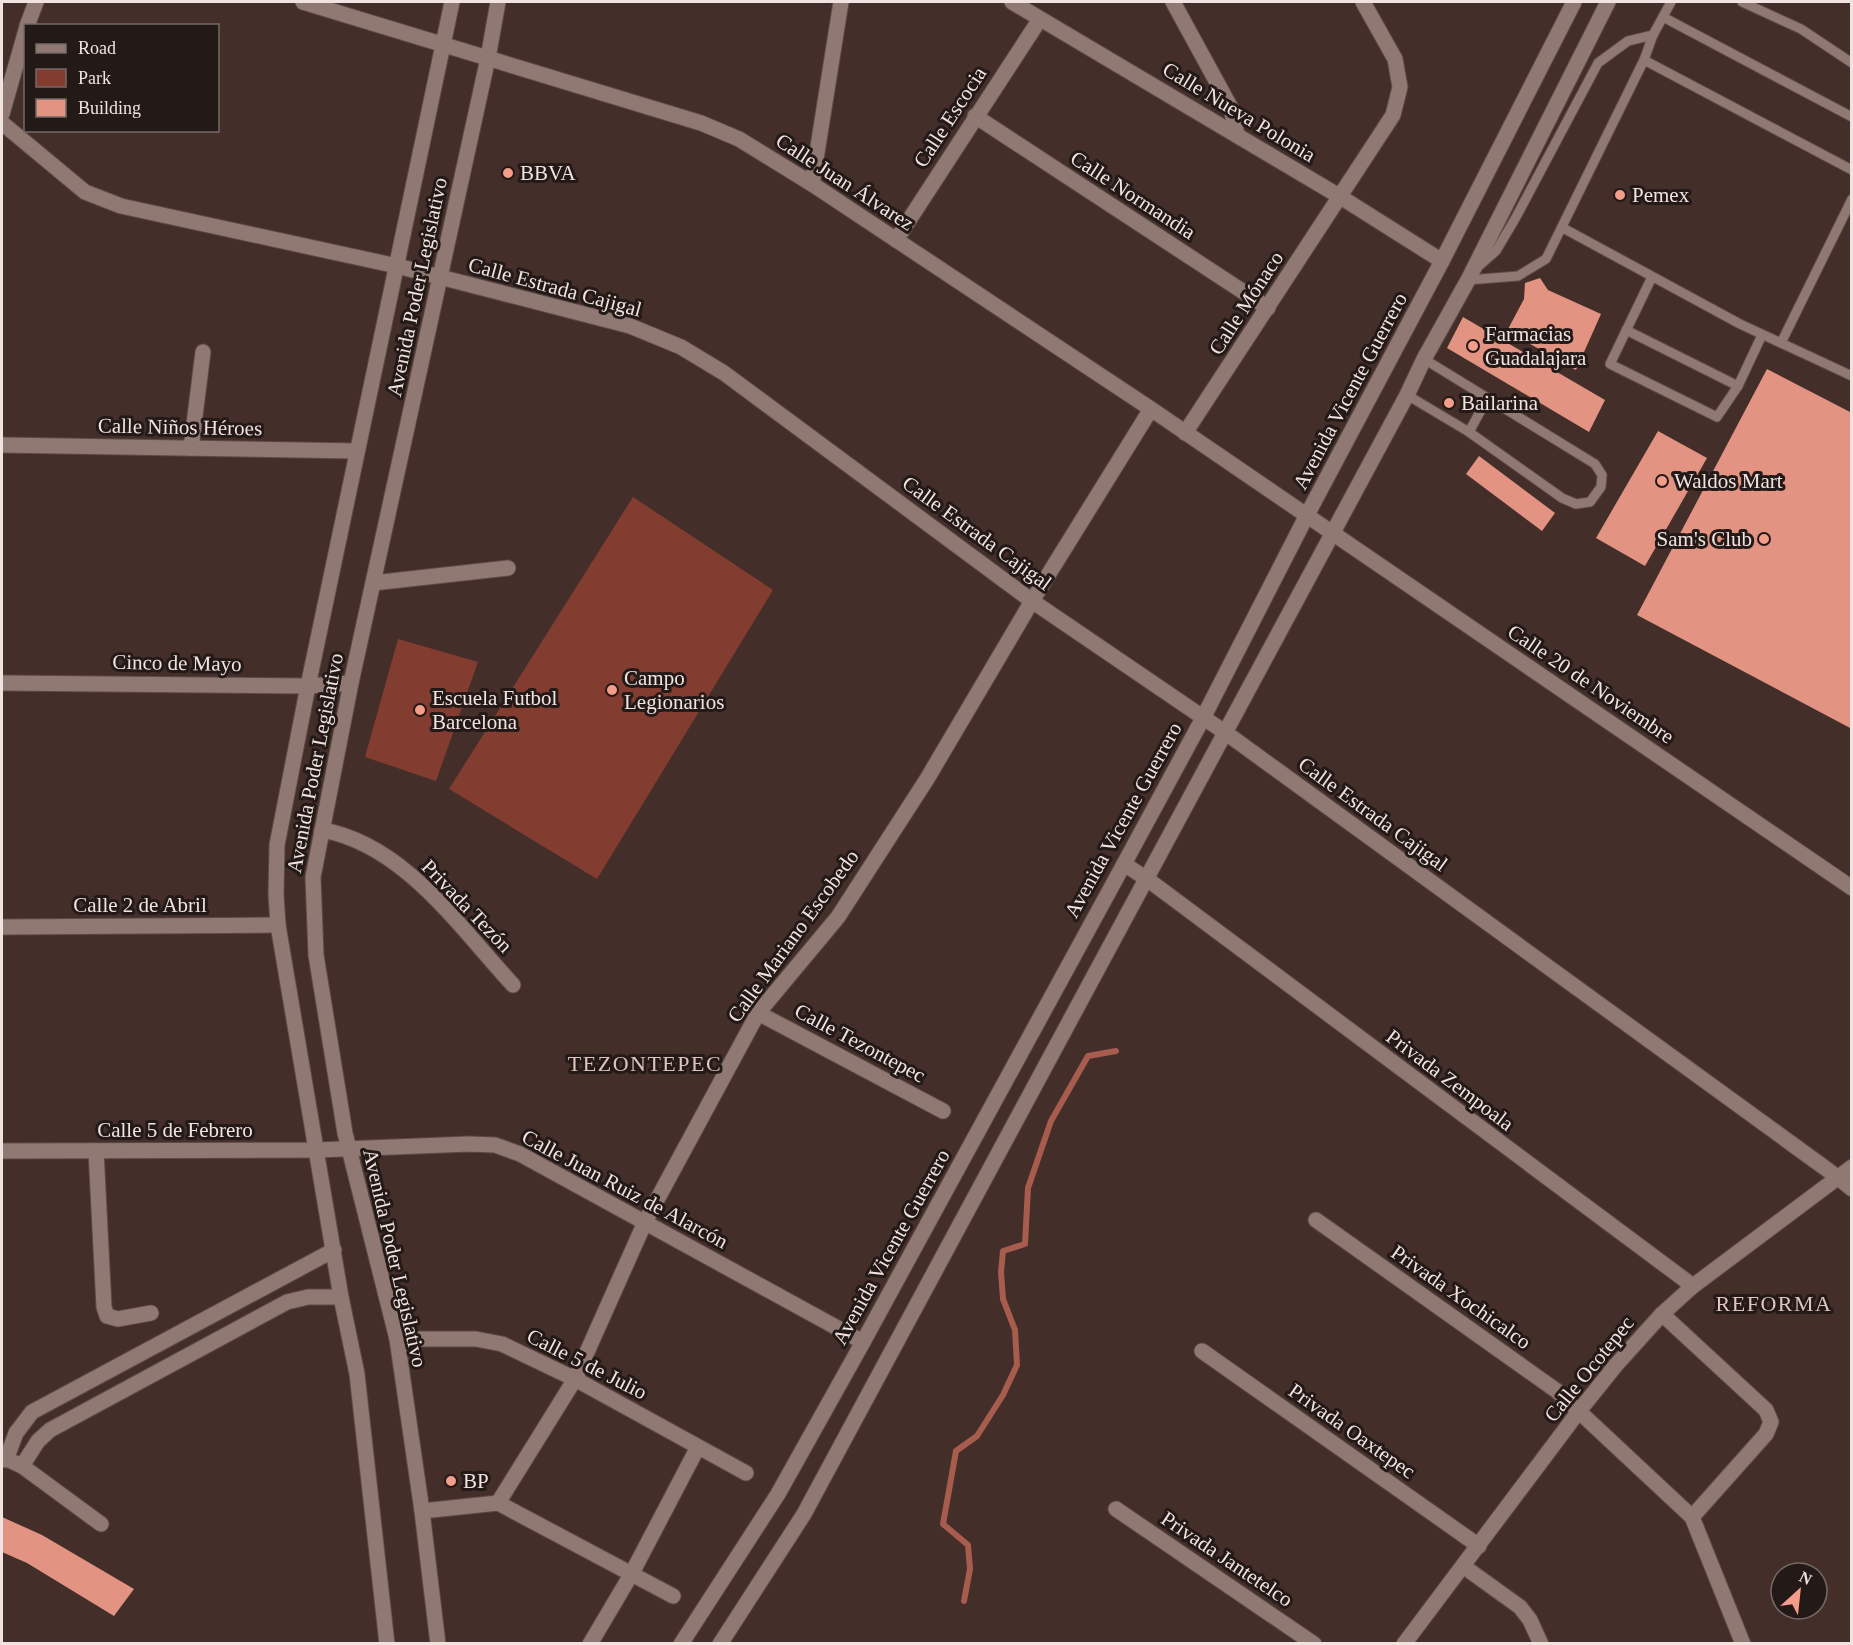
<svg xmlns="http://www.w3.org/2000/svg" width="1853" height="1645" font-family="'Times New Roman',serif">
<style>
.green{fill:#833d30}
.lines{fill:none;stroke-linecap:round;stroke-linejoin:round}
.stream{stroke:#a85c4e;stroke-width:6}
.building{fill:#e39382}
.lane-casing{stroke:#5d4b48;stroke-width:11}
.street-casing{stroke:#5d4b48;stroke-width:17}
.secondary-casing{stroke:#5d4b48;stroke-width:17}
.lane{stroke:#917973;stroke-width:9}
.street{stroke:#917973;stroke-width:15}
.secondary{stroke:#917973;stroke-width:15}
.poi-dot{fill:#f49d8b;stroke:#231917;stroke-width:2}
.labels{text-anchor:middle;stroke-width:6;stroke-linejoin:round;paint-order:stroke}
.street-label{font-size:21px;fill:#f1e3e0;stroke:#231917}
.poi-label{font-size:21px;fill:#f1e3e0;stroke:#231917;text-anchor:start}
.neighbourhood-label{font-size:22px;letter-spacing:1.5px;fill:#dfc3be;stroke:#231917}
</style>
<rect width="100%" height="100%" fill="#432e2a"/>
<!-- green -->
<g class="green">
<path d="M633,497L773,590L597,879L449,789Z"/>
<path d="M398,639L478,662L436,781L365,757Z"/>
</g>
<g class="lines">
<!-- stream -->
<path class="stream" d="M964,1601L970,1569L968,1545L943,1524L956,1451L977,1436L1003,1395L1017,1365L1015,1330L1003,1299L1001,1272L1003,1251L1025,1244L1028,1188L1051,1121L1088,1056L1116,1051"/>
</g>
<!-- building -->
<g class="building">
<path d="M1540,278L1548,290L1601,314L1576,370L1507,331L1524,299L1525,283Z"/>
<path d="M1463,317L1605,400L1589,432L1447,348Z"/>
<path d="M1767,369L1852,413V729L1637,615Z"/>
<path d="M1658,431L1707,458L1645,566L1596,538Z"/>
<path d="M1479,456L1555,513L1542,531L1466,474Z"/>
<path d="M2,1517L42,1535L134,1589L114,1616L27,1563L2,1552Z"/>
</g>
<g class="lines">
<defs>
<g id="lane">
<path d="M1742,2L1801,29L1852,63"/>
<path d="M1663,17L1852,117"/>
<path d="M1644,60L1852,170"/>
<path d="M1563,228L1740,324L1852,376"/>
<path d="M1479,266L1496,251L1515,219L1598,63L1628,41L1653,35"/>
<path d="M1652,277L1610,364L1717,417L1738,386L1762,335"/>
<path d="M1468,280L1518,276L1546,259L1644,60L1653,35L1671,2"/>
<path d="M1626,330L1738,386"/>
<path d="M1781,343L1852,199"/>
<path d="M1407,395L1469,432L1562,498L1576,504L1590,502L1601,487L1602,475L1595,464L1424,359"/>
<path d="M1469,432L1487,399"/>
</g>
<g id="street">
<path d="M303,2L701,123L739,139L812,184L1151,409L1852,888"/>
<path d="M1012,2L1339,196L1442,261"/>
<path d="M1173,2L1231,108L1237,135"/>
<path d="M27,26L36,2"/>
<path d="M2,114L26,30"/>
<path d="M975,116L1268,308"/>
<path d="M2,123L85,192L121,206L397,266L630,326L681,347L724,373L1032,601L1226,733L1836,1176L1852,1189"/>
<path d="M812,184L841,2"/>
<path d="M896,240L1040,19"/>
<path d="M1185,433L1393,115L1400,87L1395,59L1363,2"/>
<path d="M2,445L357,451"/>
<path d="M191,448L203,352"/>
<path d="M373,583L508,568"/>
<path d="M2,683L308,686L351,683"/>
<path d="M322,830C404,844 460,928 513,985"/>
<path d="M1124,864L1147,879L1693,1286"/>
<path d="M2,927L278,925"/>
<path d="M758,1013L943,1111"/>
<path d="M2,1151L317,1150L469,1144L495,1145L520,1154L863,1342"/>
<path d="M96,1151L104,1307L107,1316L118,1319L151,1313"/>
<path d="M1316,1220L1557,1391L1692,1517L1743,1644"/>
<path d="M1662,1314L1766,1410L1771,1422L1766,1434L1692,1517"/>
<path d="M397,1339H476L502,1344L575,1379L746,1473"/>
<path d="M1202,1351L1479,1546"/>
<path d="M6,1460L16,1433L32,1412L334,1250"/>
<path d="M13,1462L22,1466L101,1524"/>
<path d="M22,1466L38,1441L50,1430L287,1302L308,1297H341"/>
<path d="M498,1503L575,1379L645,1222L758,1013L838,917L927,779L1032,601L1151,409"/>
<path d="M1116,1509L1314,1644"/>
<path d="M422,1511L498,1503L673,1596"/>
<path d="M1463,1566L1520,1607L1530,1620L1541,1644"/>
<path d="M590,1644L632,1573L698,1447"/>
</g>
<g id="secondary">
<path d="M387,1644L357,1374L341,1297L278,925L276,895L277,845L308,686L452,2"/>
<path d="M438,1644L422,1511L397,1339L345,1133L316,955L313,877L351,683L488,58L498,2"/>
<path d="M681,1644L778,1494L863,1342L1124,864L1203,718L1307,515L1442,261L1574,2"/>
<path d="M720,1644L804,1514L1407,395L1424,359L1468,280L1608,2"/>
<path d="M1404,1644L1579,1411L1616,1365L1662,1314L1693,1286L1852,1167"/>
</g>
</defs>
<!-- lane casing -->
<use href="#lane" class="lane-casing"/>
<!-- street casing -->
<use href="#street" class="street-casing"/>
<!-- secondary casing -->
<use href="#secondary" class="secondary-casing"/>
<!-- lane -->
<use href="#lane" class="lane"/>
<!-- street -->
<use href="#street" class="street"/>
<!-- secondary -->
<use href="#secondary" class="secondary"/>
</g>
<!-- markers -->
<g class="poi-dot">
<circle cx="508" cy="173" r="6"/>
<circle cx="1620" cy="195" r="6"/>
<circle cx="1473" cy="346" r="6"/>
<circle cx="1449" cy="403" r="6"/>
<circle cx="1662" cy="481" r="6"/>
<circle cx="1764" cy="539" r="6"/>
<circle cx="612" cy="690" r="6"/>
<circle cx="420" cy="710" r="6"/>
<circle cx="451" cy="1481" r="6"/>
</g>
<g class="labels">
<!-- street labels -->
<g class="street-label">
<text transform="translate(1239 112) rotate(31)" y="7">Calle Nueva Polonia</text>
<text transform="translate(950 117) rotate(-57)" y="7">Calle Escocia</text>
<text transform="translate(845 182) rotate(33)" y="7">Calle Juan Álvarez</text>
<text transform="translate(1133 195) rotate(33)" y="7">Calle Normandia</text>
<text transform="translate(417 287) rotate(-78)" y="7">Avenida Poder Legislativo</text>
<text transform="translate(555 287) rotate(15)" y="7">Calle Estrada Cajigal</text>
<text transform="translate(1246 303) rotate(-57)" y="7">Calle Mónaco</text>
<text transform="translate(1350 391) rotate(-62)" y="7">Avenida Vicente Guerrero</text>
<text transform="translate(180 427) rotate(1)" y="7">Calle Niños Héroes</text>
<text transform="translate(977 533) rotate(36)" y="7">Calle Estrada Cajigal</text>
<text transform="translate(177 663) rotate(1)" y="7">Cinco de Mayo</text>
<text transform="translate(1591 684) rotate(34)" y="7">Calle 20 de Noviembre</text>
<text transform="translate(315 763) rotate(-79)" y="7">Avenida Poder Legislativo</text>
<text transform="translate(1373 814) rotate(36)" y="7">Calle Estrada Cajigal</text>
<text transform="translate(1123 820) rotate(-61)" y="7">Avenida Vicente Guerrero</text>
<text x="140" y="912">Calle 2 de Abril</text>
<text transform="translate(467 906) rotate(46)" y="7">Privada Tezón</text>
<text transform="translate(793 936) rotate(-54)" y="7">Calle Mariano Escobedo</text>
<text transform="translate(860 1043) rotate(28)" y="7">Calle Tezontepec</text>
<text transform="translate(1450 1080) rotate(37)" y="7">Privada Zempoala</text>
<text x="175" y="1137">Calle 5 de Febrero</text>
<text transform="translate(625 1189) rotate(28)" y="7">Calle Juan Ruiz de Alarcón</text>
<text transform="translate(891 1247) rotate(-61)" y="7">Avenida Vicente Guerrero</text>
<text transform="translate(395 1258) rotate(77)" y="7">Avenida Poder Legislativo</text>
<text transform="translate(1461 1297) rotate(35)" y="7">Privada Xochicalco</text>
<text transform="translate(587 1364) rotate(27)" y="7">Calle 5 de Julio</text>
<text transform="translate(1589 1369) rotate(-51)" y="7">Calle Ocotepec</text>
<text transform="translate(1352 1431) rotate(35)" y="7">Privada Oaxtepec</text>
<text transform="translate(1227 1559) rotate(34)" y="7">Privada Jantetelco</text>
</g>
<!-- poi labels -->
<g class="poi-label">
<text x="520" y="180">BBVA</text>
<text x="1632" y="202">Pemex</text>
<text x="1485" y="341">Farmacias<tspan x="1485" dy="24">Guadalajara</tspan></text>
<text x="1461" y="410">Bailarina</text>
<text x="1674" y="488">Waldos Mart</text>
<text x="1752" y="546" text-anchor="end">Sam's Club</text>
<text x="624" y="685">Campo<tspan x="624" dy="24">Legionarios</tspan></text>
<text x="432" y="705">Escuela Futbol<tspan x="432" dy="24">Barcelona</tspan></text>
<text x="463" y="1488">BP</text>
</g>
<!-- neighbourhood labels -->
<g class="neighbourhood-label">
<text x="645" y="1071">TEZONTEPEC</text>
<text x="1774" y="1311">REFORMA</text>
</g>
</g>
<!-- border -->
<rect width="1853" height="1645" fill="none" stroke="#f1e3e0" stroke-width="6"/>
<!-- legend -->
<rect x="24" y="24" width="195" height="108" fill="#231917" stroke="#756a67" stroke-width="1.5"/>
<rect x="36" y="44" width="30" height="9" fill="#917973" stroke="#756a67" stroke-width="1.5"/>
<text x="78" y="54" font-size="18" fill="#f1e3e0">Road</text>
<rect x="36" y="69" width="30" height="18" fill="#833d30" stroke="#756a67" stroke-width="1.5"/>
<text x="78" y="84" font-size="18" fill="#f1e3e0">Park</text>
<rect x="36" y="99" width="30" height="18" fill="#e39382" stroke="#756a67" stroke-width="1.5"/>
<text x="78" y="114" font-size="18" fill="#f1e3e0">Building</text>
<!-- north arrow -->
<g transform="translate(1799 1591) rotate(27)"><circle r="28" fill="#231917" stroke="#756a67" stroke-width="1.5"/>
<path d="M0-4.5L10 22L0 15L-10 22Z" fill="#f49d8b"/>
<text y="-9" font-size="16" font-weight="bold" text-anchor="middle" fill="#f1e3e0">N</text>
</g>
</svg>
